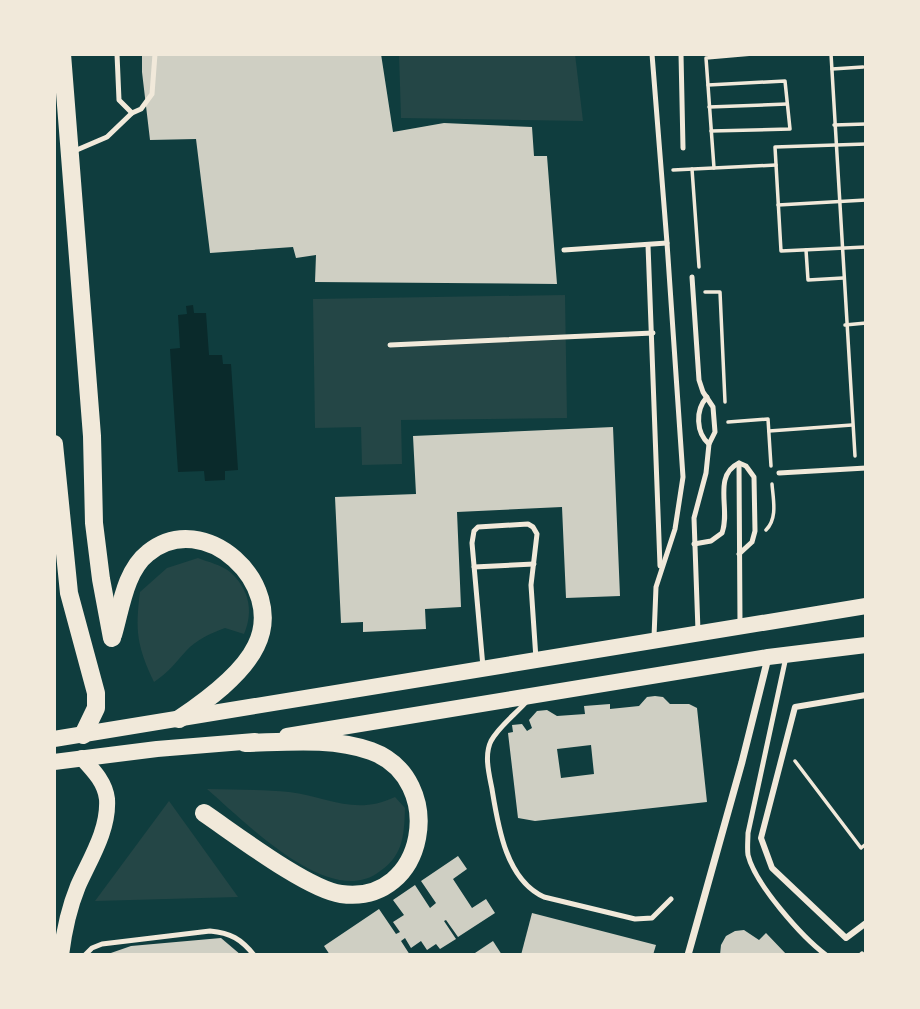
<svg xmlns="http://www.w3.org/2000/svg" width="920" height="1009" font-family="Signika,sans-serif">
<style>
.green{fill:#244646}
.water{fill:#0a2a2b}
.building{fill:#cfcfc3;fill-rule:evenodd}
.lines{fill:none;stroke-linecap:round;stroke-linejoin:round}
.path{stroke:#f1e9da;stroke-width:3.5}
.service{stroke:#f1e9da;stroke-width:5}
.pedestrian{stroke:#f1e9da;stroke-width:6}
.minor{stroke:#f1e9da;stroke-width:7}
.primary{stroke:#f1e9da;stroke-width:16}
.trunk{stroke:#f1e9da;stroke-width:18}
</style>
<rect width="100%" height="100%" fill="#0f3d3e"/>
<!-- green -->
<g class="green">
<path d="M399,54H575L583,121L401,118Z"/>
<path d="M565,295L567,418L401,420L402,464L362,465L361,427L315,428L313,299Z"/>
<path d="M198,558C208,562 222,565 230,572C249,589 254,611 244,634L225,628C211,633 196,640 186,651C174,664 169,672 154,682C137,646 135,631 140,592L167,568Z"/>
<path d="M207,789C234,790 262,789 289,792C329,797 355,816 395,797L405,808C404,838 403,857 376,874C326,906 243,820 207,789Z"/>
<path d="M169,801L238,897L95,901Z"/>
</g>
<!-- water -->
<path class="water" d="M193,305L194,313H206L209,355H222L223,364H231L238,470L225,471V480L205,481L204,471L178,472L170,349L180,348L178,315L187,314L186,306Z"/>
<!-- building -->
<g class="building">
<path d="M142,54H381L393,132L444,123L532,127L534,156H547L557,284L315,282L316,255L296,258L293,247L210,253L196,139L150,140L142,72Z"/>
<path d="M613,427L620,596L566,598L562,507L457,512L461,607L425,609L426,629L363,632V622L341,623L335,497L416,494L413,436Z"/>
<path d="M655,696L663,697L670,704H689L697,708L707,802L535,821L518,818L508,733L513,732L512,725L522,724L527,731L532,728L529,720L537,711L547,710L557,716L585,714L584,706L610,704V709L639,706L647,697ZM591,745L594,774L561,778L557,749Z"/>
<path d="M458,856L467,869L453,879L472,908L486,899L495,913L458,937L446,920L444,921L456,939L440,949L436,944L427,950L421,941L411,948L405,938L401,941L410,955H330L324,946L379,909L396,934L400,932L393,922L404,915L393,900L415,885L430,908L436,903L421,881Z"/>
<path d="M532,913L656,945L653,955H521Z"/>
<path d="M744,930L759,940L766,933L787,955H720L721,945L726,936L735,931Z"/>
<path d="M221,938L241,955L108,954L131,946Z"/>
<path d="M493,941L502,955H472Z"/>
</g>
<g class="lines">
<!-- path -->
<g class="path">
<path d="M831,54L855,456"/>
<path d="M832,69L863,67"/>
<path d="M708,85L785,81L790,129L711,131"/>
<path d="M709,107L787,104"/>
<path d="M834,125L866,124"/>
<path d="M866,144L775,147L781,251L866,247"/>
<path d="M714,168L706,58L752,54"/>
<path d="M692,169L699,267"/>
<path d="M673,170L776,165"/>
<path d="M778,205L866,200"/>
<path d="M806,250L808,280L843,278"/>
<path d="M705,292H720L725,402"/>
<path d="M845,325L866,323"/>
<path d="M728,422L768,419L771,466"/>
<path d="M769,431L852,425"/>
<path d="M766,530C778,518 773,499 772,484"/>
<path d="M795,761L861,848L866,844"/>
</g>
<!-- service -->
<g class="service">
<path d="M117,54L119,100L132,113"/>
<path d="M652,54L667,243L683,477L675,529L656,587L654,637"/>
<path d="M681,54L683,148"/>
<path d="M72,152L107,137L132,113L141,109L152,94L155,54"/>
<path d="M648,245L660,566"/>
<path d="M564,250L667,243"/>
<path d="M692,277L699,380L703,392L713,407L715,432L709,444L706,473L694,518L698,631"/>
<path d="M390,345L653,333"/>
<path d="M707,397C695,410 696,433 709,444"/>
<path d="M739,463L740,624"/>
<path d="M779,473L866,468"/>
<path d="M694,544L711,541L722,533C731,510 712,476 739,463L746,466L754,477L755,531L752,542L739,554"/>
<path d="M474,567L534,564"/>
<path d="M786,657L748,833C748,840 747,848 748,855C755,884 802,937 826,955"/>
<path d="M483,667L472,543L474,531L478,527L528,524L533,527L537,534L531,585L536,659"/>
<path d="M528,700C517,713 499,726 491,741C484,755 489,774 492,789C498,826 506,880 544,897L635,919L652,918L671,899"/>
<path d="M85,955L92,948L102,944L210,931C231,933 241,939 254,955"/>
<path d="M861,955L862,954"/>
</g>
<!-- pedestrian -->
<path class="pedestrian" d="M866,695L795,707L761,838L772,868L846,938L866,923"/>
<!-- minor -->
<path class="minor" d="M688,955L742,762L768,658"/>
<!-- primary -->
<g class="primary">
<path d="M287,736L768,657L866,645"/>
<path d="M54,739L866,606"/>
<path d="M54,762L157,749L255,741"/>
<path d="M61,955C64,931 69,908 78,886C90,859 109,830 107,799C105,782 93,770 82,758"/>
</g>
<!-- trunk -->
<g class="trunk">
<path d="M62,54L92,436L94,523L101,579L112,638"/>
<path d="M54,444L69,593L96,693V708L83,735"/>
<path d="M113,635C121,608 125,571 148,553C204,507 287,584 256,646C242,675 206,701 179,719"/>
<path d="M204,813C235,834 307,889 341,894C427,906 448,779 371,751C332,737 286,742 245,743"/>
</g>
</g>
<!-- border -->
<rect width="920" height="1009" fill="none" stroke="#f1e9da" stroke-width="112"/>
</svg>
